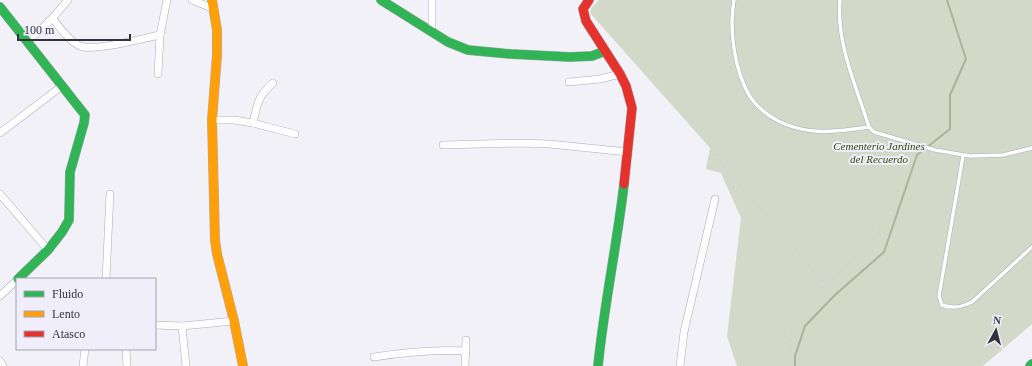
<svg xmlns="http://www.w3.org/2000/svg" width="1032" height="366" font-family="Georgia,serif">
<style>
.green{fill:#d2d9c9}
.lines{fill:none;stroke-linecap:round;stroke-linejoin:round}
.stream{stroke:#a9b398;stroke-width:2}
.lane-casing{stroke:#acacb3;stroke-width:4.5}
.street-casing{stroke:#acacb3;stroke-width:8}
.fast-casing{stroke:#acacb3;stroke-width:10}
.slow-casing{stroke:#acacb3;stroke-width:10}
.jam-casing{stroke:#acacb3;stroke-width:10}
.path{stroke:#d0d0d3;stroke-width:1.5;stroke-dasharray:2 3;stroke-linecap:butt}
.lane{stroke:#fdfdfe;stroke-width:3.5}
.street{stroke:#fdfdfe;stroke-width:7}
.fast{stroke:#30b455;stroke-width:9}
.slow{stroke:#ff9f0a;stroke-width:9}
.jam{stroke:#e5322d;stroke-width:9}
.labels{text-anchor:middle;stroke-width:4;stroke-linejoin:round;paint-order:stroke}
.park-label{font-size:11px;font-style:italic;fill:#384906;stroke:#efeefa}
</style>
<rect width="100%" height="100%" fill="#f1f1f7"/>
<!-- green -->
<path class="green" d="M599,0H1032V324L983,366H737L727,336L741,218L721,173L706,169L710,148L590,13L591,8Z"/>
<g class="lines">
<!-- stream -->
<path class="stream" d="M795,366V356L805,326L835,295L884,252L917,155L950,129V95L966,59L947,0"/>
<defs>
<g id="lane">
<path d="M734,0C730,22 732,42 737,64C740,75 744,88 751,98C765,118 790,129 814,131C832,133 851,129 869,127"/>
<path d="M840,0C836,43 856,86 869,127L874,132L935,150L970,156L1003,155L1032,148"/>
<path d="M963,156L939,296L942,305C953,309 961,307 972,302L1032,247"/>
</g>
<g id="street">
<path d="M192,0L212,8"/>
<path d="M53,19C60,28 69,41 80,46C93,52 144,38 160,35"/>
<path d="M430,31L432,24V0"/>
<path d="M27,41C43,29 55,16 68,0"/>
<path d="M158,74L160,35L167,0"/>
<path d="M569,82L600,79L620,74"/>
<path d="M212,120H234L253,123L295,134"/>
<path d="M253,123C258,103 257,97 273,83"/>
<path d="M0,133L62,86"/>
<path d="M443,145L519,143L549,144L628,152"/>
<path d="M0,194L48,250"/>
<path d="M106,279L110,194"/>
<path d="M0,296L17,280"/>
<path d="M155,325L182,326L234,321"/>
<path d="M182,326L186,366"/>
<path d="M126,349L127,366"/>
<path d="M374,357C405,352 435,349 466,351"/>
<path d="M0,361L3,366"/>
<path d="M83,366L85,349"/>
<path d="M465,366L466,340"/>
<path d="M680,366L684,332L715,199"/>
</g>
<g id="fast">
<path d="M381,0L448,42L468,50L511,54L570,57L592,56L605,51"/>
<path d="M0,7L85,115L84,123L70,172L69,220L62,232L48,250L18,279"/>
<path d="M598,366C604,305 617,245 624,184"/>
<path d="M1030,366L1032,364"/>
</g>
<path id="slow" d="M212,0L217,30V55L212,120L215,240L217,254L234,321L243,366"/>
<path id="jam" d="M589,0L583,9L586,21L620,74L626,86L632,108L624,184"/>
</defs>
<!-- lane casing -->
<use href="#lane" class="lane-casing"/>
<!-- street casing -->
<use href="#street" class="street-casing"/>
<!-- fast casing -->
<use href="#fast" class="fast-casing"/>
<!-- slow casing -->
<use href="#slow" class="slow-casing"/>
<!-- jam casing -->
<use href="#jam" class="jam-casing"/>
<!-- path -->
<g class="path">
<path d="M753,109L722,136L716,148L717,159L825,284"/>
<path d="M787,366L793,323L801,304L813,293L825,285L869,245L878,233L896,172L907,146"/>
</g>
<!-- lane -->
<use href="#lane" class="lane"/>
<!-- street -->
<use href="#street" class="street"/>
<!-- fast -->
<use href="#fast" class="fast"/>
<!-- slow -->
<use href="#slow" class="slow"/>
<!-- jam -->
<use href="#jam" class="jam"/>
</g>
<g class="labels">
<!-- park labels -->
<g class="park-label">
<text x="879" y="150">Cementerio Jardines<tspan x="879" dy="13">del Recuerdo</tspan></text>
</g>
</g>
<!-- legend -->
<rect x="16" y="278" width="140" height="72" fill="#efeefa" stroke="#a4a3af"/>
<rect x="24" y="291" width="20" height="6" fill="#30b455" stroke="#a4a3af"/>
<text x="52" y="298" font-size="12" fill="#34323e">Fluido</text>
<rect x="24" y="311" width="20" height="6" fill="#ff9f0a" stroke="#a4a3af"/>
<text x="52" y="318" font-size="12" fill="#34323e">Lento</text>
<rect x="24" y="331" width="20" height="6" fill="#e5322d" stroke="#a4a3af"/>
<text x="52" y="338" font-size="12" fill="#34323e">Atasco</text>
<!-- north arrow -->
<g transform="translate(996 330) rotate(7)" stroke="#efeefa" stroke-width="3" paint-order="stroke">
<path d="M0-3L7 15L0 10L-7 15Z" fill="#34323e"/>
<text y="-6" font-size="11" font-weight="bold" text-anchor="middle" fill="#34323e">N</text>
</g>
<!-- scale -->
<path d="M18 34v6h112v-6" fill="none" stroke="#34323e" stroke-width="2"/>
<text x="24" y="34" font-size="12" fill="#34323e" stroke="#efeefa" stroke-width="3" paint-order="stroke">100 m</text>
</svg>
